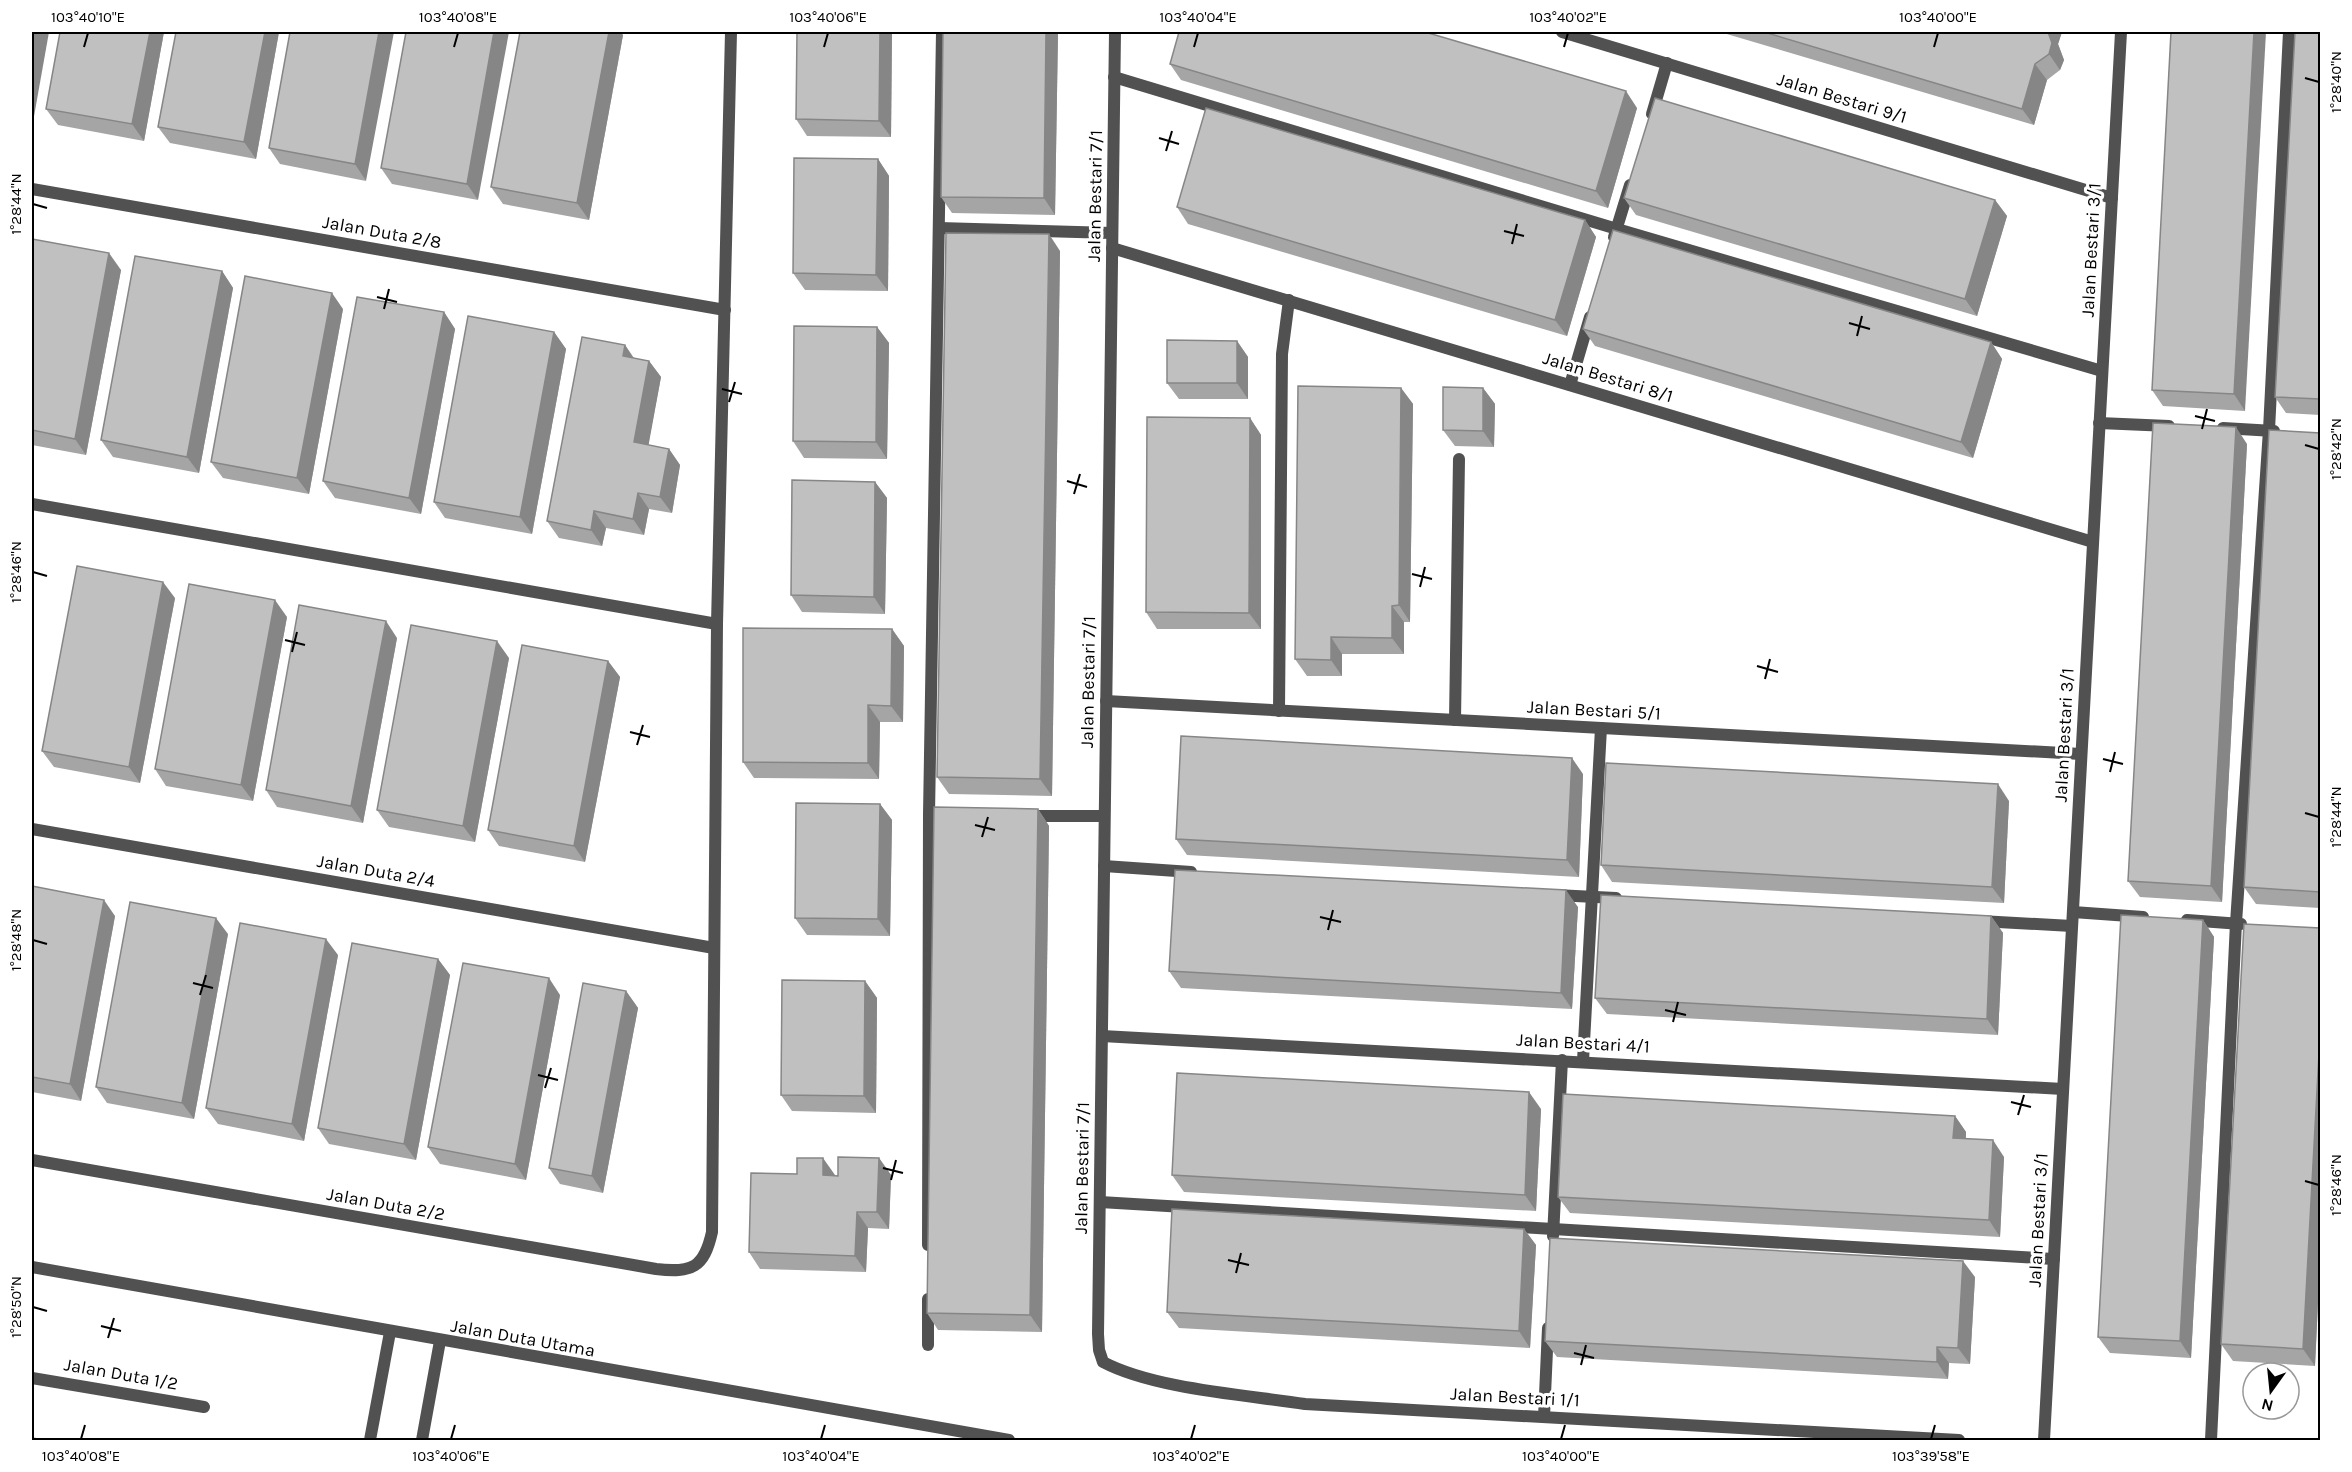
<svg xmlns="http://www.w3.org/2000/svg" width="2352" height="1472" font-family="Karla,sans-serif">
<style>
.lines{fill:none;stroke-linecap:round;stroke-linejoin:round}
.service{stroke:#515151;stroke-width:12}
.minor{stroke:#515151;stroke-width:12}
.wall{fill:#a5a5a5}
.shaded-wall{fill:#868686}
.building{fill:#c0c0c0;stroke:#868686;stroke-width:1.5}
.ticks{fill:none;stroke:#000;stroke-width:2}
.labels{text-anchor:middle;stroke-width:6;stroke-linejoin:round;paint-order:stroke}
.street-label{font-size:18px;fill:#000;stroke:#fff}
.neatline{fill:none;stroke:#000;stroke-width:2}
.ticks-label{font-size:15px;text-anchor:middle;fill:#000}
</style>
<rect width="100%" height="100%" fill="#fff"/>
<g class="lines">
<!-- service -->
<g class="service">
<path d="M1114,77L1617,229L2102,371"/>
<path d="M1652,114L1667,63"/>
<path d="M939,228L1112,233"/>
<path d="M1614,237L1630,185"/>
<path d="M1570,385L1590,317"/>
<path d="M2099,423L2169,426"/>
<path d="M2223,428L2274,431"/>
<path d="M1279,711L1282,354L1289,300"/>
<path d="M1026,816H1104"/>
<path d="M1104,866L1191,872"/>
<path d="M1555,895L1616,898"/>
<path d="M2073,912L2143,917"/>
<path d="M2187,920L2241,924"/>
<path d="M1980,921L2072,926"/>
<path d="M1583,1061L1601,728"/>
<path d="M1100,1202L2054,1259"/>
<path d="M1553,1236L1562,1060"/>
<path d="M928,1245L929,815L942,32"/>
<path d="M928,1345V1299"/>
<path d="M1544,1417L1548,1328"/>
<path d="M2211,1440L2236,923L2269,430L2289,32"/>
</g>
<!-- minor -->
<g class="minor">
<path d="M1115,32L1098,1334L1099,1350L1103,1362C1154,1389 1247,1395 1305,1404L1959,1440"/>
<path d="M1562,32L2112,198"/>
<path d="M32,189L725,310"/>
<path d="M1112,248L2093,542"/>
<path d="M32,504L717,624"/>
<path d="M1106,701L2081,754"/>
<path d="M1455,720L1459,459"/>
<path d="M32,829L714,948"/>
<path d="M1102,1036L2063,1089"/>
<path d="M32,1160L656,1269C692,1273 704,1268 712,1232L717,624L731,32"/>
<path d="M32,1267L1009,1440"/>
<path d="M32,1378L204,1407"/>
<path d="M370,1440L390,1332"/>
<path d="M422,1440L440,1341"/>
<path d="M2044,1440L2121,32"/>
</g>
</g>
<!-- wall -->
<g class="wall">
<path d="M60,32H164L144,141L58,125L46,109Z"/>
<path d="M176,32H279L256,159L170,143L158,127Z"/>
<path d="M290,32L366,181L280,164L269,148Z"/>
<path d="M406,32L478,200L392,184L381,168Z"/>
<path d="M520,32H620L623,35L589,220L503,204L491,187Z"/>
<path d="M797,32H892L891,137L807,136L796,119Z"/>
<path d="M943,32H1058L1055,215L952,213L941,197Z"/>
<path d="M1720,32H2062L2058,44L2064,60L2060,70L2047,80L2034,125Z"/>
<path d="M2171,32L2245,411L2163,406L2152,390Z"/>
<path d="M2320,32V415L2286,413L2275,397Z"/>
<path d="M1170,64L1637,108L1608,208L1181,80Z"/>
<path d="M878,159L889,176L888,291L805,290L793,273Z"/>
<path d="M1624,198L1995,200L2007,216L1977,316L1636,215Z"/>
<path d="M1177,207L1585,220L1596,237L1567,336L1188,224Z"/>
<path d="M32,239L121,270L86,455L32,445Z"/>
<path d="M1060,251L1052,796L949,794L937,777Z"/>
<path d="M222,271L233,288L199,473L113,457L101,440Z"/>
<path d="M343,309L309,494L223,478L211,462Z"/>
<path d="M444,312L455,329L421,514L335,498L323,481Z"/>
<path d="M877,327L889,343L887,459L804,458L793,441Z"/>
<path d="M1583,329L1991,342L2002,359L1973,458L1595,346Z"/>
<path d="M554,332L566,349L532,534L445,518L434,502Z"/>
<path d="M1237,341L1248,357V399H1179L1167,383Z"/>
<path d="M625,345L634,358L649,361L661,377L648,445L669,449L680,465L672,513L649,509L644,535L606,528L602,546L559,538L547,521Z"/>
<path d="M1401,388L1413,404L1410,622H1404V654H1342V676H1307L1295,659Z"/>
<path d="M1483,388L1495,404L1494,447L1455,446L1443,430Z"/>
<path d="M1250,418L1261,435V629H1157L1146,612Z"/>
<path d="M2320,433V908L2256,904L2244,887Z"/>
<path d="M2247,444L2222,902L2140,897L2128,881Z"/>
<path d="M875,482L887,498L885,614L802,612L791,595Z"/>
<path d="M175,598L140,783L54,767L42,751Z"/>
<path d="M287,617L253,801L166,786L155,769Z"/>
<path d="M892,629L904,646L903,722H880L879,779L754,778L743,762Z"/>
<path d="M397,638L363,823L277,807L266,790Z"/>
<path d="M509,658L475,842L389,827L377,810Z"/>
<path d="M608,661L620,677L585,862L499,846L488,830Z"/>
<path d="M1583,774L1579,877L1187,855L1176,839Z"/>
<path d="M2009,801L2004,903L1612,882L1601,865Z"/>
<path d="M880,804L892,820L890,936L807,935L795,918Z"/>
<path d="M1038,809L1049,826L1042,1332L938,1330L927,1313Z"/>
<path d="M32,886L115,916L81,1101L32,1092Z"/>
<path d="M1578,907L1572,1009L1181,988L1169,971Z"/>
<path d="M1991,916L2003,933L1998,1035L1607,1014L1595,998Z"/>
<path d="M2203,920L2214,937L2191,1358L2110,1353L2098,1337Z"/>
<path d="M2320,928V1260L2315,1366L2233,1361L2221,1344Z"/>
<path d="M228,934L194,1119L107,1103L96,1087Z"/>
<path d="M338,955L304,1141L218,1124L206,1108Z"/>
<path d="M438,959L450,975L416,1160L329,1144L318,1128Z"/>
<path d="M865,981L877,998L876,1113L792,1111L781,1095Z"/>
<path d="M626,991L638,1008L603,1193L560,1184L549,1168Z"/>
<path d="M560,995L526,1180L440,1164L428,1147Z"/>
<path d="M1541,1109L1536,1211L1184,1192L1172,1175Z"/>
<path d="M1955,1116L1966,1132V1139L2004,1157L2000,1237L1570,1213L1558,1197Z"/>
<path d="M879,1158L891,1175L889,1229L868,1228L866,1272L760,1269L749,1252L835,1175L838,1176Z"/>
<path d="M1524,1229L1536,1245L1530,1348L1179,1328L1167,1312Z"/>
<path d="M1975,1277L1970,1364L1949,1363L1948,1379L1557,1357L1545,1341Z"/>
</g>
<!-- shaded-wall -->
<g class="shaded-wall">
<path d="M35,32H49L33,122L32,120V48Z"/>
<path d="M150,32H164L144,141L132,124Z"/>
<path d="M265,32H279L256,159L244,142Z"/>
<path d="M379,32H394L366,181L355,164Z"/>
<path d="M494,32H509L478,200L467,184Z"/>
<path d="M609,32H620L623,35L589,220L577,203Z"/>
<path d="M880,32H892L891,137L879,121Z"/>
<path d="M1046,32H1058L1055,215L1044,198Z"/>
<path d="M2048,32H2062L2058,44L2064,60L2060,70L2049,54Z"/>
<path d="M2254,32H2266L2245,411L2234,394Z"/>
<path d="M2035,64L2047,80L2034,125L2022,109Z"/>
<path d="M1626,91L1637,108L1608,208L1596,191Z"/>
<path d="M878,159L889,176L888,291L876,275Z"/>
<path d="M1995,200L2007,216L1977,316L1965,299Z"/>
<path d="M1585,220L1596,237L1567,336L1555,320Z"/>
<path d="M1049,234L1060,251L1052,796L1040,779Z"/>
<path d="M109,253L121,270L86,455L75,439Z"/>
<path d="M222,271L233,288L199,473L187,457Z"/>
<path d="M332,293L343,309L309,494L297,478Z"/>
<path d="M444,312L455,329L421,514L409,498Z"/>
<path d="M877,327L889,343L887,459L876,442Z"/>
<path d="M554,332L566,349L532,534L520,517Z"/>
<path d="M1237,341L1248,357V399L1237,383Z"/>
<path d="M1991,342L2002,359L1973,458L1961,442Z"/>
<path d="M625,345L636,362L623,356Z"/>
<path d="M649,361L661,377L646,459L634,442Z"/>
<path d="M1401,388L1413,404L1410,622L1399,605Z"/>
<path d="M1483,388L1495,404L1494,447L1483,431Z"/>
<path d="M1250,418L1261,435V629L1249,613Z"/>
<path d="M2236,427L2247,444L2222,902L2211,886Z"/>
<path d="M669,449L680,465L672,513L660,497Z"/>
<path d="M875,482L887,498L885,614L874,597Z"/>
<path d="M638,493L649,509L644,535L633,519Z"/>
<path d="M594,511L606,528L602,546L591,530Z"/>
<path d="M163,582L175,598L140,783L129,767Z"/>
<path d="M275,600L287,617L253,801L241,785Z"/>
<path d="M1392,606L1404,622V654L1392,638Z"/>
<path d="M386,621L397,638L363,823L351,806Z"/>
<path d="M892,629L904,646L903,722L891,706Z"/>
<path d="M1331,637L1342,654V676L1331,660Z"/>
<path d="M497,641L509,658L475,842L463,826Z"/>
<path d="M608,661L620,677L585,862L574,846Z"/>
<path d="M868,705L880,722L879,779L868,763Z"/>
<path d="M1572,758L1583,774L1579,877L1567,860Z"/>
<path d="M1998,784L2009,801L2004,903L1992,887Z"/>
<path d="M880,804L892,820L890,936L878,919Z"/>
<path d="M1038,809L1049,826L1042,1332L1030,1315Z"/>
<path d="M1566,890L1578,907L1572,1009L1561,993Z"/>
<path d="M104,900L115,916L81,1101L70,1084Z"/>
<path d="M1991,916L2003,933L1998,1035L1987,1019Z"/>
<path d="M216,918L228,934L194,1119L182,1103Z"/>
<path d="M2203,920L2214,937L2191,1358L2180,1341Z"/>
<path d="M326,939L338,955L304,1141L292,1124Z"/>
<path d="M438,959L450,975L416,1160L404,1144Z"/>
<path d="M549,978L560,995L526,1180L515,1164Z"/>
<path d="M865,981L877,998L876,1113L864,1096Z"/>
<path d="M626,991L638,1008L603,1193L592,1176Z"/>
<path d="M2320,1035V1260L2315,1366L2303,1349Z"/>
<path d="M1529,1092L1541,1109L1536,1211L1525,1195Z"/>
<path d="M1955,1116L1966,1132L1965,1154L1953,1138Z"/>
<path d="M1993,1140L2004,1157L2000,1237L1989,1220Z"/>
<path d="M823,1158L835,1175L834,1191L823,1175Z"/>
<path d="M879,1158L891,1175L889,1229L877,1212Z"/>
<path d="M857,1212L868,1228L866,1272L855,1256Z"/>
<path d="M1524,1229L1536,1245L1530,1348L1519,1331Z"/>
<path d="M1963,1261L1975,1277L1970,1364L1958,1348Z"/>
<path d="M1937,1347L1949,1363L1948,1379L1937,1362Z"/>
</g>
<!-- building -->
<g class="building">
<path d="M32,32H35L32,48Z"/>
<path d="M60,32H150L132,124L46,109Z"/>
<path d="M176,32H265L244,142L158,127Z"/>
<path d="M290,32H379L355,164L269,148Z"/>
<path d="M406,32H494L467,184L381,168Z"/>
<path d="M520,32H609L577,203L491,187Z"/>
<path d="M797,32H880L879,121L796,119Z"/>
<path d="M943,32H1046L1044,198L941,197Z"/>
<path d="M1179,32H1425L1626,91L1596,191L1170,64Z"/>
<path d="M1764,32H2048L2052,43L2049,54L2035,64L2022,109Z"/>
<path d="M2171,32H2254L2234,394L2152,390Z"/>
<path d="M2295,32H2320V399L2275,397Z"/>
<path d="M1655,98L1995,200L1965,299L1624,198Z"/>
<path d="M1206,108L1585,220L1555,320L1177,207Z"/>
<path d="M794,158L878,159L876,275L793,273Z"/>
<path d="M1613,230L1991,342L1961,442L1583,329Z"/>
<path d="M946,233L1049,234L1040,779L937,777Z"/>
<path d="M32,239L109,253L75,439L32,430Z"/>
<path d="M135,256L222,271L187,457L101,440Z"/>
<path d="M245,276L332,293L297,478L211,462Z"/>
<path d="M357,297L444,312L409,498L323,481Z"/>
<path d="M468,316L554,332L520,517L434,502Z"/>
<path d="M794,326L877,327L876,442L793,441Z"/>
<path d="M582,337L625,345L623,356L649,361L634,442L669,449L660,497L638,493L633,519L594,511L591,530L547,521Z"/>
<path d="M1167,340L1237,341V383H1167Z"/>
<path d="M1298,386L1401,388L1399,605L1392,606V638L1331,637V660L1295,659Z"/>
<path d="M1443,387L1483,388V431L1443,430Z"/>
<path d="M1147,417L1250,418L1249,613L1146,612Z"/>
<path d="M2153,423L2236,427L2211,886L2128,881Z"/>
<path d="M2269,430L2320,433V892L2244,887Z"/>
<path d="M792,480L875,482L874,597L791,595Z"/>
<path d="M77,566L163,582L129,767L42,751Z"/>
<path d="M189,584L275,600L241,785L155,769Z"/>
<path d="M299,605L386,621L351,806L266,790Z"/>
<path d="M411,625L497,641L463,826L377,810Z"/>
<path d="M743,628L892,629L891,706L868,705V763L743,762Z"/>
<path d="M522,645L608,661L574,846L488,830Z"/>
<path d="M1181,736L1572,758L1567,860L1176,839Z"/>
<path d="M1606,763L1998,784L1992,887L1601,865Z"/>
<path d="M796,803L880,804L878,919L795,918Z"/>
<path d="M934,807L1038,809L1030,1315L927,1313Z"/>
<path d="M1175,870L1566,890L1561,993L1169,971Z"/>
<path d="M32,886L104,900L70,1084L32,1077Z"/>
<path d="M1601,895L1991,916L1987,1019L1595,998Z"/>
<path d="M130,902L216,918L182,1103L96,1087Z"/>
<path d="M2121,915L2203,920L2180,1341L2098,1337Z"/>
<path d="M240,923L326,939L292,1124L206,1108Z"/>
<path d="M2244,924L2320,928V1035L2303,1349L2221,1344Z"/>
<path d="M352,943L438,959L404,1144L318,1128Z"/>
<path d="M463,963L549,978L515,1164L428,1147Z"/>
<path d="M782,980L865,981L864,1096L781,1095Z"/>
<path d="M583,983L626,991L592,1176L549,1168Z"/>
<path d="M1177,1073L1529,1092L1525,1195L1172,1175Z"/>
<path d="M1563,1094L1955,1116L1953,1138L1993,1140L1989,1220L1558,1197Z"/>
<path d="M838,1157L879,1158L877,1212H857L855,1256L749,1252L751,1173L797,1174V1158H823V1175L838,1176Z"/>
<path d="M1172,1209L1524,1229L1519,1331L1167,1312Z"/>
<path d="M1550,1238L1963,1261L1958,1348L1937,1347V1362L1545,1341Z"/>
<path d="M32,1438L44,1440H32Z"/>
</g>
<!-- ticks -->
<path class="ticks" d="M84,47L88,33M454,47L458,33M824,47L828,33M1194,47L1198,33M1564,47L1568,33M1934,47L1938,33M2305,78L2319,82M1159,138L1179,144M1166,151L1172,131M33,204L47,208M1504,231L1524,236M1512,244L1517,224M377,297L397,302M384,309L389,289M1849,323L1870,329M1857,336L1862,316M722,389L742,394M729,402L735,382M2195,416L2215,421M2202,429L2207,409M2305,445L2319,449M1067,481L1087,487M1074,494L1080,474M33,572L47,576M1412,574L1432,579M1420,587L1425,567M285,640L305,645M292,652L297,632M1757,666L1778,672M1765,679L1770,659M630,732L650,737M637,745L643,725M2103,759L2123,764M2110,772L2115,752M2305,813L2319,817M975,825L995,830M982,837L988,817M1320,917L1341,922M1328,930L1333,910M33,940L47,944M193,983L213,988M200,995L206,975M1665,1010L1686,1015M1673,1022L1678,1002M538,1075L558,1080M545,1088L551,1068M2011,1102L2031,1107M2018,1115L2024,1095M883,1168L903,1173M891,1180L896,1160M2305,1181L2319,1185M1228,1260L1249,1265M1236,1273L1241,1253M33,1307L47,1311M101,1326L121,1331M108,1338L114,1318M1574,1353L1594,1358M1581,1365L1586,1345M81,1439L85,1425M451,1439L455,1425M821,1439L825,1425M1191,1439L1195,1425M1561,1439L1565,1425M1931,1439L1935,1425"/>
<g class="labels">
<!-- street labels -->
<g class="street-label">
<text transform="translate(1842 98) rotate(17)" y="6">Jalan Bestari 9/1</text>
<text transform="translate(1095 196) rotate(-89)" y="6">Jalan Bestari 7/1</text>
<text transform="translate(382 232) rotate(10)" y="6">Jalan Duta 2/8</text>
<text transform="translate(2091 250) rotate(-87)" y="6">Jalan Bestari 3/1</text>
<text transform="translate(1608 377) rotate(17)" y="6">Jalan Bestari 8/1</text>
<text transform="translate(1088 682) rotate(-89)" y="6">Jalan Bestari 7/1</text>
<text transform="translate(1594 710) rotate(3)" y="6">Jalan Bestari 5/1</text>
<text transform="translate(2064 735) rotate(-87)" y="6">Jalan Bestari 3/1</text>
<text transform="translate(376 871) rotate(10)" y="6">Jalan Duta 2/4</text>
<text transform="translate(1583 1043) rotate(3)" y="6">Jalan Bestari 4/1</text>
<text transform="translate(1082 1168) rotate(-89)" y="6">Jalan Bestari 7/1</text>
<text transform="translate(386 1204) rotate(10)" y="6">Jalan Duta 2/2</text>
<text transform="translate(2038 1220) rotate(-87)" y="6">Jalan Bestari 3/1</text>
<text transform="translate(523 1338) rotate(10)" y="6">Jalan Duta Utama</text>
<text transform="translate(121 1374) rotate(10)" y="6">Jalan Duta 1/2</text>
<text transform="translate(1515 1397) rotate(3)" y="6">Jalan Bestari 1/1</text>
</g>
</g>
<!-- border -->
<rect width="2352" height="1472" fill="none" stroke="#ffffff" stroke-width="66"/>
<!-- north arrow -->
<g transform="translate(2271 1391) rotate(195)"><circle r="28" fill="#ffffff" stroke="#999999" stroke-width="1.5"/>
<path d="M0-4.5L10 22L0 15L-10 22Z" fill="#000000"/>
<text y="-9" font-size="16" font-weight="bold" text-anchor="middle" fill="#000000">N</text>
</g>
<rect x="33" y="33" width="2286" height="1406" class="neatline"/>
<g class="ticks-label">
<text x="88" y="22">103°40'10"E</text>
<text x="458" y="22">103°40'08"E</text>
<text x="828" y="22">103°40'06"E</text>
<text x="1198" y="22">103°40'04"E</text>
<text x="1568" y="22">103°40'02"E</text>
<text x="1938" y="22">103°40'00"E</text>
<text transform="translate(2336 82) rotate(-90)" y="5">1°28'40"N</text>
<text transform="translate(16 204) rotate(-90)" y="5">1°28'44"N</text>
<text transform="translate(2336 449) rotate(-90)" y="5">1°28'42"N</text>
<text transform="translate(16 572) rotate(-90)" y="5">1°28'46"N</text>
<text transform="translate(2336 817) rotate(-90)" y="5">1°28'44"N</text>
<text transform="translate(16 940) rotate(-90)" y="5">1°28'48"N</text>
<text transform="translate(2336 1185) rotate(-90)" y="5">1°28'46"N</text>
<text transform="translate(16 1307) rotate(-90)" y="5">1°28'50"N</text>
<text x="81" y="1461">103°40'08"E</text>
<text x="451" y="1461">103°40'06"E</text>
<text x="821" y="1461">103°40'04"E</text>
<text x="1191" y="1461">103°40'02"E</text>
<text x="1561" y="1461">103°40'00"E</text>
<text x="1931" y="1461">103°39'58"E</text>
</g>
</svg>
